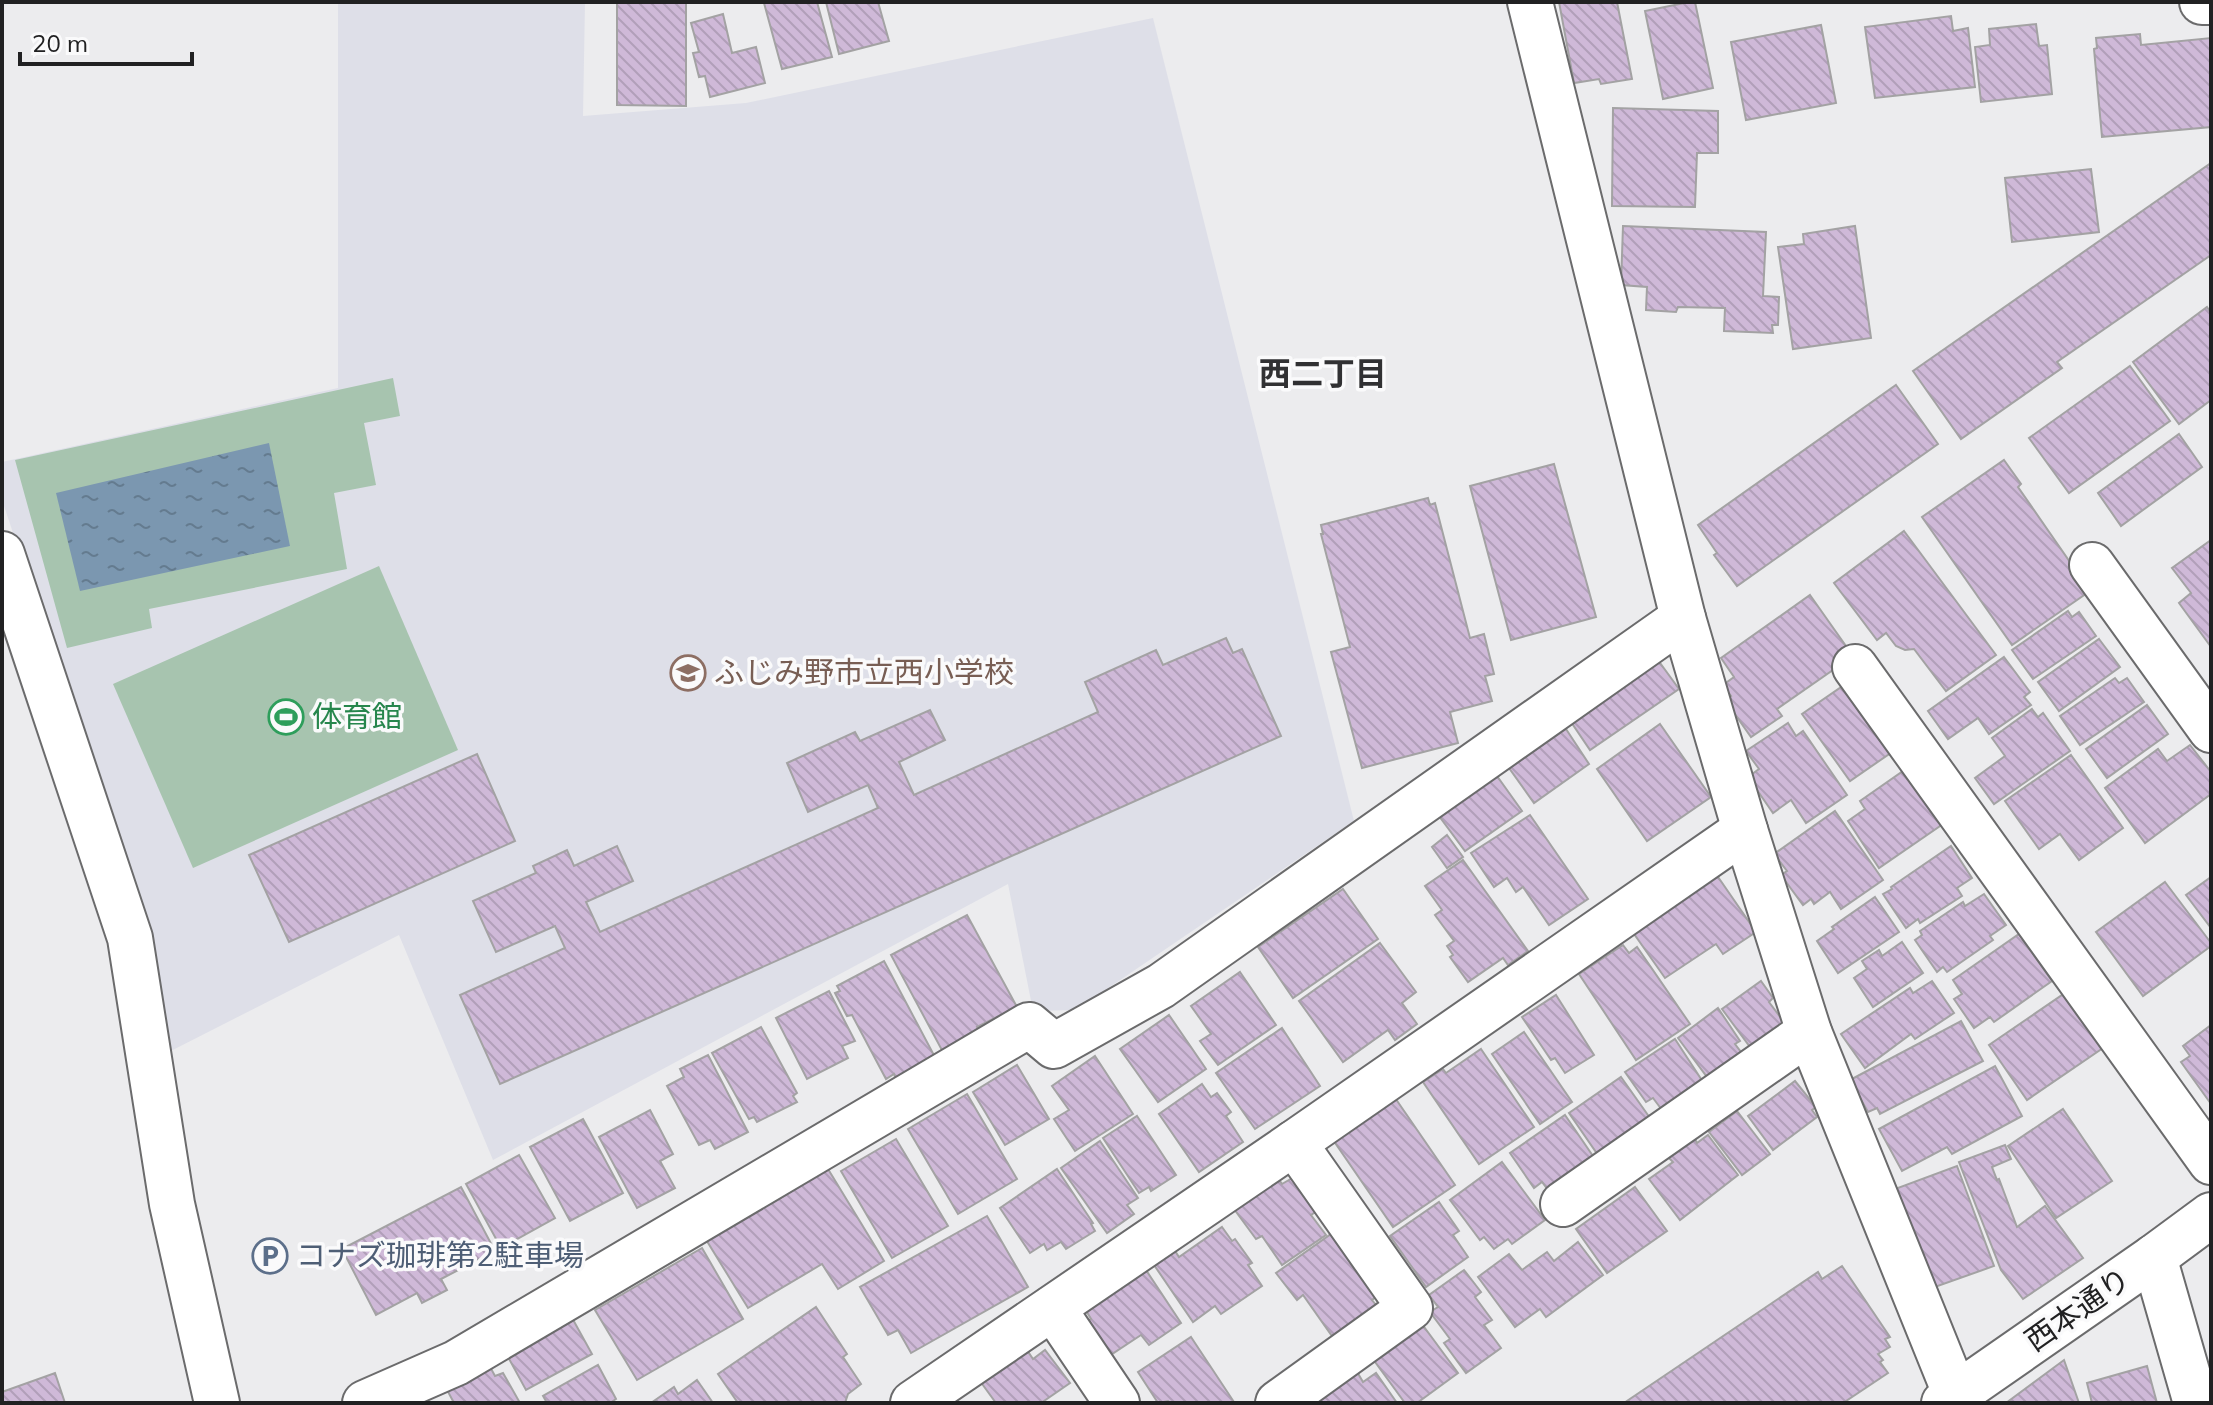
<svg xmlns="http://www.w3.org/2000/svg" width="2213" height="1405" font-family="Mulish,'Noto Sans JP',sans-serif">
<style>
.built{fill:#dedfe8}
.pitch{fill:#a7c4af}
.water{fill:url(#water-ripples)}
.building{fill:url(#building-back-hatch);stroke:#a3a2a3;stroke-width:2}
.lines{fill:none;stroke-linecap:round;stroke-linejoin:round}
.minor-casing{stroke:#6b6b6c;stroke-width:48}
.minor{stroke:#fff;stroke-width:44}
.labels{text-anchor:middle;stroke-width:7;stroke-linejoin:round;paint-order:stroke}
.education-label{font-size:30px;fill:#785e54;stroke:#fafafb;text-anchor:start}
.leisure-label{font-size:30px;fill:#27864d;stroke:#fafafb;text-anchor:start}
.service-label{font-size:30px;fill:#4e5e75;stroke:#fafafb;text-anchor:start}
.street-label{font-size:30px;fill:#212122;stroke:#fafafb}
.neighbourhood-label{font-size:32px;font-weight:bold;fill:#313133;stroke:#fafafb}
</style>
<defs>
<pattern id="water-ripples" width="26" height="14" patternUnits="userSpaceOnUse" patternTransform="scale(2)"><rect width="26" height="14" fill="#7b97b0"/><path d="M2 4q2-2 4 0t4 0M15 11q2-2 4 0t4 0" fill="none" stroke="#647b8f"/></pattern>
<pattern id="building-back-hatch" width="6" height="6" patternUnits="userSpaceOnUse" patternTransform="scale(2)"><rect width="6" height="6" fill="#cfb9d8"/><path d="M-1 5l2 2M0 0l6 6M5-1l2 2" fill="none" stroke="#b19fb9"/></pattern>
</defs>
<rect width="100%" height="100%" fill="#ececee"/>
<!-- built -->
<path class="built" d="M338,2H585L583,116L746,103L1153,18L1354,821L1076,1010L1033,1011L1008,884L493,1160L399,935L159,1057L134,893L2,500V462L338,388Z"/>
<!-- pitch -->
<g class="pitch">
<path d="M393,378L400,416L364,423L376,485L334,493L347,569L149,609L152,628L67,648L15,460Z"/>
<path d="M379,566L458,750L193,868L113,684Z"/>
</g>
<!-- water -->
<path class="water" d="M269,443L290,546L80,591L56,493Z"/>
<!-- building -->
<g class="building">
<path d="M617,2H686V106L617,105Z"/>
<path d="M768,2H817L832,57L782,69L764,3Z"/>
<path d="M826,2H878L889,41L839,54Z"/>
<path d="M1559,2H1617L1632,79L1601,84L1599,79L1574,83Z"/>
<path d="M1689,2H1695L1713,88L1663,99L1645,11Z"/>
<path d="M723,14L732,53L756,47L765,83L710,97L705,76L699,77L693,53L699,52L691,23Z"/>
<path d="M1951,16L1953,31L1968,28L1975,87L1875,98L1865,27Z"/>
<path d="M2036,24L2039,46L2047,45L2052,94L1981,102L1975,47L1990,45L1989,29Z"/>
<path d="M1821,25L1836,103L1746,120L1731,42Z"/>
<path d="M2140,34L2141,45L2211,38V127L2102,137L2094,49L2097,48L2096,38Z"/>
<path d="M1613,108L1718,111V153H1697L1695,207L1612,206Z"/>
<path d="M2211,163V255L2057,362L2062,368L1961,439L1913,371Z"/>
<path d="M2091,169L2099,232L2012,242L2005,178Z"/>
<path d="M1623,226L1766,232L1763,296L1779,297L1778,325H1772L1773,333L1724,331L1725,308L1678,307L1676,312L1646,310L1647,287L1621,285Z"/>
<path d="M1855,226L1871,338L1793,349L1778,247L1804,244L1803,234Z"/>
<path d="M2207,307L2211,313V400L2179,424L2133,362Z"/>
<path d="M2130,366L2170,421L2069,493L2029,438Z"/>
<path d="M1896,385L1938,444L1737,586L1714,555L1717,553L1698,525Z"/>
<path d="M2179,434L2202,467L2121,526L2098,493Z"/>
<path d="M2004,460L2021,484L2018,487L2090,591L2012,645L1922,517Z"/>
<path d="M1554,464L1596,617L1511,640L1470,486Z"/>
<path d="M1428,498L1430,505L1435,503L1470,638L1484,634L1494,674L1485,676L1492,701L1450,712L1458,743L1362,768L1331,652L1350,647L1321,534H1323L1321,525Z"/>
<path d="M1904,531L1996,655L1946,691L1914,649L1905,650L1896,646L1886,633L1877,640L1834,583Z"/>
<path d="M2211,540V647L2179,603L2191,593L2172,568Z"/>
<path d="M1810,595L1853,656L1777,709L1782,716L1751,737L1725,700L1731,696L1723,685L1734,677L1721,658Z"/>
<path d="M2068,611L2072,617L2079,612L2096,636L2033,679L2012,650Z"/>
<path d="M1226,638L1233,653L1242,649L1281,736L500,1084L460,995L565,948L555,926L496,952L473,901L536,873L533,866L567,850L574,866L617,846L633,881L586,902L600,932L878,808L868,785L808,812L787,763L855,732L860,741L930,710L945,740L899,762L914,795L1098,712L1085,682L1156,650L1163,665Z"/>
<path d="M2099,639L2120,667L2059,711L2038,682Z"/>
<path d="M1655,656L1679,689L1590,750L1567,716Z"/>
<path d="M2004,657L2030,692L2024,697L2031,705L1989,734L1978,718L1948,739L1928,711Z"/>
<path d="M2115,678L2119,683L2127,678L2144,702L2080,745L2060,716Z"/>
<path d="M1850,681L1898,748L1850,781L1802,714Z"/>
<path d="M2147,705L2168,734L2107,778L2086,749Z"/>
<path d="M2032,709L2038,717L2043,713L2070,751L1994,804L1975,778L2005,756L1992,738Z"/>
<path d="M1788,723L1796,736L1803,731L1847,795L1806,823L1791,800L1773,813L1748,777L1759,769L1746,751Z"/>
<path d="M1660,724L1711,797L1647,841L1597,769Z"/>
<path d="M1566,729L1589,764L1534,803L1509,768Z"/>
<path d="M2190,745L2211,772V794L2145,843L2105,788L2158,749L2167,761Z"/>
<path d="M477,754L515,841L289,942L249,855Z"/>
<path d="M2071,755L2123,828L2079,860L2060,834L2039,849L2005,801Z"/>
<path d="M1906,769L1943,824L1879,868L1848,821L1865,809L1860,801Z"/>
<path d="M1497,776L1522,811L1465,851L1439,816Z"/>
<path d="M1835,811L1883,880L1841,909L1830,892L1814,904L1811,899L1803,905L1781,875L1787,871L1774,854Z"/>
<path d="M1530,815L1588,899L1549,925L1523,887L1516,892L1507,878L1494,887L1471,853Z"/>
<path d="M1447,835L1463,857L1447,868L1432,847Z"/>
<path d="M1951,846L1972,878L1957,888L1962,896L1920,923L1918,919L1906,928L1883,894L1892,889L1891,887Z"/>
<path d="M1463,860L1528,951L1508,965L1503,958L1468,982L1450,957L1453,955L1447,946L1454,941L1435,915L1442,910L1425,886Z"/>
<path d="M1716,874L1756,932L1723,954L1716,944L1665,978L1632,931Z"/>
<path d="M2211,877V928L2186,895Z"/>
<path d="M2165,882L2211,943V946L2143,996L2096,932Z"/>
<path d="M1343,889L1378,939L1293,998L1258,947Z"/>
<path d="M1984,894L2006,925L1990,936L1993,940L1947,972L1943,967L1937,972L1915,940L1922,935L1920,931L1963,902L1965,906Z"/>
<path d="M1875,897L1899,932L1838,973L1817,941L1834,929L1832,927Z"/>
<path d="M967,915L1017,1007L977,1027L981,1034L944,1054L891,955Z"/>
<path d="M2019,934L2052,981L1994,1022L1990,1017L1974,1028L1954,999L1962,994L1953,980Z"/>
<path d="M1902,942L1923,973L1873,1007L1854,978L1867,969L1862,961L1879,950L1882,956Z"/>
<path d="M1380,943L1416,992L1402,1003L1417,1024L1395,1040L1388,1030L1343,1062L1299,1001Z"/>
<path d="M1623,945L1629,953L1637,947L1690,1024L1636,1060L1579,974Z"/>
<path d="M884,961L936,1059L896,1080L894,1074L886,1079L852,1015L847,1016L835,993L840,991L837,986Z"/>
<path d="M1240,972L1276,1025L1218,1065L1200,1041L1211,1034L1191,1006Z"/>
<path d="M1761,981L1773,998L1769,1002L1787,1026L1753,1051L1722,1009Z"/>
<path d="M1932,981L1954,1013L1915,1039L1911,1034L1865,1068L1841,1034L1910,988L1913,993Z"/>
<path d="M829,991L855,1041L842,1046L848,1058L807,1079L776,1018Z"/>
<path d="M2065,993L2103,1048L2027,1100L1989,1045Z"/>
<path d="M1556,995L1594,1055L1565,1073L1555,1058L1551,1060L1522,1017Z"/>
<path d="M1718,1008L1740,1041L1735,1044L1744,1056L1710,1081L1678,1038Z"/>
<path d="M1169,1015L1206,1069L1158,1102L1120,1049Z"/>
<path d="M1961,1021L1983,1061L1880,1114L1877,1108L1868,1112L1850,1080Z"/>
<path d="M2211,1025V1104L2181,1062L2190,1056L2183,1046Z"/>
<path d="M761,1027L797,1093L793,1096L797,1102L757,1122L754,1117L749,1119L712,1053Z"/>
<path d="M1282,1028L1320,1086L1255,1129L1216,1073Z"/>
<path d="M1524,1032L1572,1102L1540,1124L1492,1054Z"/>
<path d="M1675,1039L1703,1082L1662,1110L1653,1098L1646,1102L1625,1072Z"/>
<path d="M1481,1049L1534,1127L1479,1164L1423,1082L1443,1069L1446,1073Z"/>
<path d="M708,1055L748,1132L715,1149L710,1140L699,1145L667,1086L684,1077L680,1069Z"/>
<path d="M1095,1056L1133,1114L1075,1151L1054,1119L1069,1110L1052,1086Z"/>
<path d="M1017,1065L1049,1119L1005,1145L973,1092Z"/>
<path d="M1995,1066L2022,1116L1952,1154L1947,1147L1902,1171L1879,1129Z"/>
<path d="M1621,1077L1650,1118L1598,1155L1569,1113Z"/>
<path d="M1795,1081L1816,1107L1812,1110L1817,1117L1773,1150L1748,1116Z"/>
<path d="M1202,1084L1211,1097L1217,1093L1231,1112L1226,1116L1243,1142L1199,1172L1159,1114Z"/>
<path d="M1391,1092L1455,1185L1393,1227L1329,1134Z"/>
<path d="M967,1094L1017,1179L958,1214L908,1129Z"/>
<path d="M2063,1109L2112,1181L2056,1218L2008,1146Z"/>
<path d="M650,1110L673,1154L660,1161L675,1188L637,1208L599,1137Z"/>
<path d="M1737,1111L1770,1154L1742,1175L1709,1132Z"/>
<path d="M1565,1115L1597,1162L1551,1194L1542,1182L1534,1188L1510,1153Z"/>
<path d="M1137,1116L1176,1175L1151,1191L1149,1187L1139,1193L1103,1138Z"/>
<path d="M583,1119L623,1193L570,1221L530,1147Z"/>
<path d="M1708,1135L1738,1175L1680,1220L1649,1179L1673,1162L1669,1158L1695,1139L1697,1143Z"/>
<path d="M896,1139L948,1226L892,1258L841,1171Z"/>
<path d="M1100,1141L1138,1198L1127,1205L1134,1214L1107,1233L1061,1168Z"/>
<path d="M2005,1145L2011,1159L1992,1167L1997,1180L1999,1179L2017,1227L2045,1206L2083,1258L2023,1299L2001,1270L1959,1162Z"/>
<path d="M519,1155L555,1218L501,1248L466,1184Z"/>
<path d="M1502,1162L1545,1220L1512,1244L1508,1239L1494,1249L1484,1237L1480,1240L1450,1200Z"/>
<path d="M1957,1166L1994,1266L1932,1288L1895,1189Z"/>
<path d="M828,1169L884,1261L838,1289L822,1264L748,1308L702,1233L765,1196L771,1204Z"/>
<path d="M1057,1169L1093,1223L1091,1224L1095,1231L1066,1249L1061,1242L1047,1250L1044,1244L1030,1253L1000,1208Z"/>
<path d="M1276,1175L1282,1184L1294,1177L1317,1211L1311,1215L1326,1235L1282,1265L1262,1236L1256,1239L1234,1209Z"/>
<path d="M461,1187L495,1251L441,1279L447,1290L422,1303L417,1293L376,1315L342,1249Z"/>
<path d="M1635,1187L1667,1231L1607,1273L1576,1229Z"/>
<path d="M1439,1202L1459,1231L1453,1235L1468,1257L1426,1287L1390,1236Z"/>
<path d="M987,1216L1028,1287L911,1353L898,1330L888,1335L860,1287Z"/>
<path d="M1222,1227L1232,1241L1235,1239L1252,1263L1248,1265L1262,1286L1221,1314L1215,1306L1193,1322L1152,1262L1173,1248L1179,1257Z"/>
<path d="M1331,1234L1376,1297L1372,1300L1376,1305L1332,1336L1303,1295L1297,1300L1276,1273Z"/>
<path d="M1578,1242L1603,1275L1546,1317L1540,1309L1515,1327L1478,1277L1509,1254L1522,1270L1547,1252L1554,1261Z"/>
<path d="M702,1248L743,1319L637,1380L595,1310Z"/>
<path d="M1842,1266L1890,1337L1885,1339L1890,1347L1878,1354L1883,1360L1880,1362L1888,1373L1843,1403H1624L1818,1272L1822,1279Z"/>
<path d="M1144,1267L1181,1323L1149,1345L1141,1335L1109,1356L1086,1322L1091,1319L1084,1307Z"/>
<path d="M1464,1270L1481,1292L1475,1297L1492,1320L1484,1325L1501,1348L1466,1373L1444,1343L1450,1339L1430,1312L1438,1307L1429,1295Z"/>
<path d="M816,1307L847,1354L843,1357L861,1384L848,1394L845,1403H738L718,1374Z"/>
<path d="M571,1316L592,1354L526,1390L508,1357L522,1350L518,1345Z"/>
<path d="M1419,1320L1458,1373L1417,1403H1405L1370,1355Z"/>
<path d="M1191,1337L1234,1402L1232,1403H1170L1168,1401L1158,1403L1138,1372Z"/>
<path d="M1025,1347L1033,1359L1045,1350L1070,1383L1041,1403H996L980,1381Z"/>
<path d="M2064,1360L2079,1403H2006Z"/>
<path d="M489,1365L495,1376L503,1373L520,1403H454L446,1388Z"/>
<path d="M598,1365L616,1399L610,1403H547L543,1396Z"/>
<path d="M2147,1366L2157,1403H2092L2087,1383Z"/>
<path d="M1356,1370L1363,1382L1376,1373L1397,1403H1300Z"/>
<path d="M55,1373L65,1403H2V1392Z"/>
<path d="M697,1380L713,1403H651L674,1387L678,1394Z"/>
</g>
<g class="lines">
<defs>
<g id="minor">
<path d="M1530,2L1683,618L1745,830L1809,1032L1959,1403"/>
<path d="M2202,2H2211"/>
<path d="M2,554L130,938L172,1204L217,1403"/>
<path d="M2092,565L2211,730"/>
<path d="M1855,667L2211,1162"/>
<path d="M1563,1204L1809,1032"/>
<path d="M2154,1257L2196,1403"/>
<path d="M1053,1308L1117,1403"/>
<path d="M365,1403L456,1363L1029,1025L1054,1046L1161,986L1683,618"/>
<path d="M913,1403L1294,1143L1745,830"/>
<path d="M1278,1403L1410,1308L1294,1143"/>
<path d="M1944,1403L2154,1257L2211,1215"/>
</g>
</defs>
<!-- minor casing -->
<use href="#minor" class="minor-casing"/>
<!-- minor -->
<use href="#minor" class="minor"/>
</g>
<!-- icons -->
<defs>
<symbol id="school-ring" viewBox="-11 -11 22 22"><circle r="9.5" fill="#fafafb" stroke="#8d6e63" stroke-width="1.5"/><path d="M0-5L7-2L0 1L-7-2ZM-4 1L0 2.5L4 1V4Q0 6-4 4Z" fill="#8d6e63"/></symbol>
<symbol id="stadium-ring" viewBox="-11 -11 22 22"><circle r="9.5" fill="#fafafb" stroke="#2e9e5b" stroke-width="1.5"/><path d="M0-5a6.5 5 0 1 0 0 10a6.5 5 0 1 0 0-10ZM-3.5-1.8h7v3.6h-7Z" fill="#2e9e5b"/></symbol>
<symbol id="parking-ring" viewBox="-11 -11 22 22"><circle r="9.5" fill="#fafafb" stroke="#5c6f8a" stroke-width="1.5"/><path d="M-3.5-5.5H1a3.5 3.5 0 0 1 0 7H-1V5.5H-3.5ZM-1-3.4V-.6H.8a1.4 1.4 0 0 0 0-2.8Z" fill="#5c6f8a"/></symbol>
</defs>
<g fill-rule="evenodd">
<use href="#school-ring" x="668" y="653" width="40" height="40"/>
<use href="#stadium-ring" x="266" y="697" width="40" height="40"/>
<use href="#parking-ring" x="250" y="1236" width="40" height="40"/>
</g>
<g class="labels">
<!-- education labels -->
<g class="education-label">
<text x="714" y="683">ふじみ野市立西小学校</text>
</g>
<!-- leisure labels -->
<g class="leisure-label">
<text x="312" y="727">体育館</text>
</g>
<!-- service labels -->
<g class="service-label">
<text x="296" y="1266">コナズ珈琲第2駐車場</text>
</g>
<!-- street labels -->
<g class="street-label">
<text transform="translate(2078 1310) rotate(-35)" y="10">西本通り</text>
</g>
<!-- neighbourhood labels -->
<g class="neighbourhood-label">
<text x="1323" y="385">西二丁目</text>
</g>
</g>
<!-- border -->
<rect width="2213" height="1405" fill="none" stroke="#212122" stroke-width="8"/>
<!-- scale -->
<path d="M20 52v12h172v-12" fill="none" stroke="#212122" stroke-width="4"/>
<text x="32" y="52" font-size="24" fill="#212122" stroke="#fafafb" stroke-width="6" paint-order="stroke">20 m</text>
</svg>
